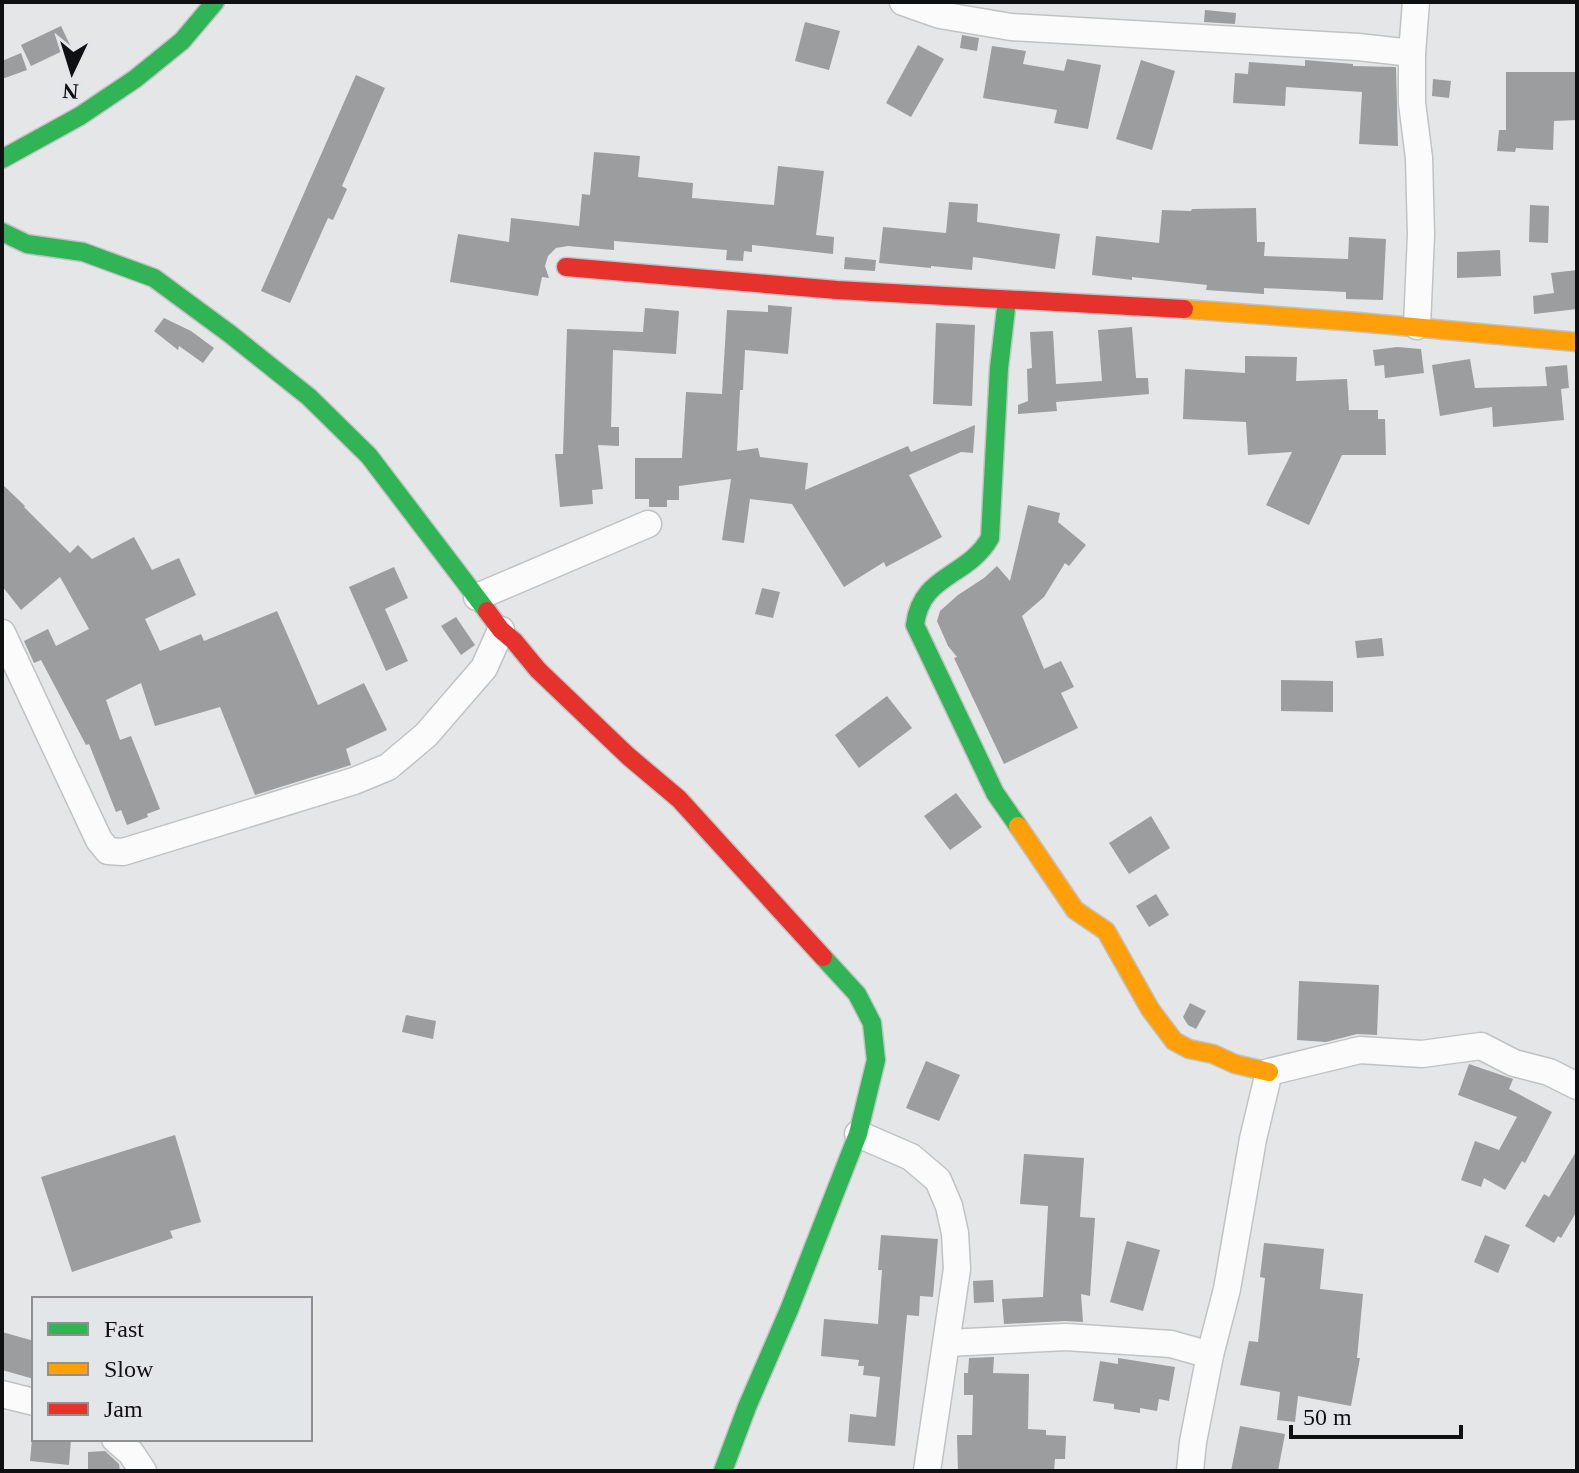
<svg xmlns="http://www.w3.org/2000/svg" width="1579" height="1473" font-family="'Times New Roman',serif">
<style>
.building{fill:#9b9d9e}
.lines{fill:none;stroke-linecap:round;stroke-linejoin:round}
.street-casing{stroke:#c1c3c3;stroke-width:29}
.fast-casing{stroke:#c1c3c3;stroke-width:21}
.slow-casing{stroke:#c1c3c3;stroke-width:21}
.jam-casing{stroke:#c1c3c3;stroke-width:21}
.street{stroke:#fbfbfb;stroke-width:26}
.fast{stroke:#30b455;stroke-width:18}
.slow{stroke:#ff9f0a;stroke-width:18}
.jam{stroke:#e5322d;stroke-width:18}
</style>
<rect width="100%" height="100%" fill="#e4e6e7"/>
<!-- building -->
<g class="building">
<path d="M1205,10L1236,13L1235,24L1204,22Z"/>
<path d="M805,22L840,31L829,70L795,61Z"/>
<path d="M61,26L71,47L31,66L21,45Z"/>
<path d="M962,35L979,38L977,51L960,48Z"/>
<path d="M918,45L944,59L911,117L886,103Z"/>
<path d="M992,46L1026,51L1023,64L1064,71L1067,59L1101,65L1088,129L1054,123L1057,110L983,98Z"/>
<path d="M21,53L27,70L2,79V61Z"/>
<path d="M1141,60L1175,71L1152,150L1116,139Z"/>
<path d="M1305,60L1353,64V66L1396,67L1398,146L1359,144L1362,92L1286,87L1285,106L1233,103L1235,73L1248,74L1249,62L1305,66Z"/>
<path d="M1506,72H1577V120L1554,121L1553,150L1516,148L1515,152L1497,151L1499,130H1506Z"/>
<path d="M356,75L385,88L342,186L347,189L333,220L328,218L290,303L261,291Z"/>
<path d="M1433,79L1451,81L1449,98L1432,96Z"/>
<path d="M594,152L640,156L638,177L693,183L692,198L774,205L778,166L824,171L816,235L834,237L833,254L752,245V252L744,251L743,261L726,260L727,250L614,241V250L568,246L556,248L548,256L545,266L549,278L542,277L538,296L450,282L458,234L509,242L511,218L579,226L582,194L590,195Z"/>
<path d="M949,202L978,204L977,222L1060,234L1055,269L973,257L972,270L931,266V268L879,263L883,227L946,233Z"/>
<path d="M1530,205L1549,206L1548,243L1529,242Z"/>
<path d="M1256,208L1257,242H1265L1264,256L1348,259L1349,237L1386,239L1383,300L1346,299V292L1264,288V294L1206,290L1207,285L1132,277V280L1092,275L1096,236L1159,243L1162,210L1191,211L1192,209Z"/>
<path d="M1500,250L1501,276L1457,278V252Z"/>
<path d="M845,257L876,260L875,271L844,269Z"/>
<path d="M1577,270V309L1534,314L1533,296L1554,293L1551,273Z"/>
<path d="M768,305L792,307L788,354L745,350L743,390H740L737,451L758,448L760,457L808,463L805,490L908,446L911,452L975,425L973,453L961,452L909,475L942,537L886,567L884,562L844,587L792,504L750,499L744,543L722,540L731,479L679,486V500H667V507H649V499H635V458H682L686,392L722,394L727,310L768,312Z"/>
<path d="M645,308L679,311L676,354L613,350L611,427H619V446L598,445L603,489L592,490L593,504L560,507L555,454H563L567,329L643,332Z"/>
<path d="M164,318L191,331L214,348L203,363L179,346L178,350L154,331Z"/>
<path d="M936,323L975,325L972,406L933,404Z"/>
<path d="M1132,327L1136,378H1148L1149,394L1056,402L1057,411L1018,414V405L1028,401L1027,369L1032,368L1030,332L1053,331L1056,384L1102,381L1098,330Z"/>
<path d="M1397,347L1421,349L1424,373L1385,378L1384,365L1375,366L1373,350Z"/>
<path d="M1245,356L1297,357L1296,381L1347,379L1349,410H1378V419H1385L1386,455H1342L1309,525L1266,505L1292,452L1248,455L1246,422L1183,419L1185,369L1245,373Z"/>
<path d="M1470,359L1475,388L1547,386L1545,367L1567,365L1569,388L1561,389L1564,420L1493,427L1492,407L1440,416L1432,365Z"/>
<path d="M2,484L25,506L24,507L70,553L78,545L92,559L134,537L152,570L179,558L196,595L145,619L160,651L201,634L204,641L277,611L318,705L364,683L387,730L346,749L351,765L255,795L220,707L155,726L141,683L106,700L120,740L131,736L160,809L147,814L148,817L127,825L121,810L116,812L89,744L86,745L41,660L34,663L24,641L48,629L56,646L89,629L60,577L21,610L2,586Z"/>
<path d="M1028,505L1060,513L1058,522L1086,545L1069,566L1065,563L1044,597L1022,616L1044,669L1061,661L1074,687L1061,693L1078,728L1004,764L954,658L957,657L948,646L937,621L940,611L958,595L984,578L997,566L1010,581Z"/>
<path d="M394,567L408,598L385,609L408,661L386,671L349,587Z"/>
<path d="M762,588L780,592L773,618L755,614Z"/>
<path d="M456,617L475,645L461,655L441,626Z"/>
<path d="M1382,638L1384,656L1357,658L1355,641Z"/>
<path d="M1281,680L1333,681V712L1281,711Z"/>
<path d="M887,696L912,728L859,768L835,735Z"/>
<path d="M956,793L982,827L950,850L924,816Z"/>
<path d="M1151,816L1170,848L1129,874L1109,843Z"/>
<path d="M1156,894L1169,915L1149,927L1136,906Z"/>
<path d="M1299,981L1379,985L1377,1035L1357,1034L1326,1042L1297,1040Z"/>
<path d="M1190,1003L1206,1011L1196,1029L1188,1025L1183,1017Z"/>
<path d="M406,1015L436,1021L433,1039L402,1032Z"/>
<path d="M926,1061L960,1075L939,1121L906,1108Z"/>
<path d="M1469,1064L1513,1079L1509,1089L1552,1112L1525,1163L1522,1161L1505,1190L1484,1178L1481,1187L1461,1180L1475,1141L1499,1150L1517,1117L1458,1095Z"/>
<path d="M175,1135L201,1222L170,1231L173,1238L72,1272L41,1177Z"/>
<path d="M1577,1150V1211L1561,1238L1558,1236L1554,1243L1525,1226L1544,1194L1549,1197Z"/>
<path d="M1024,1154L1084,1158L1080,1217L1095,1218L1090,1296L1081,1294L1083,1322L1065,1321L1004,1324L1002,1299L1043,1297L1048,1206L1020,1204Z"/>
<path d="M881,1235L938,1239L933,1297L920,1296L919,1316L907,1315L895,1446L848,1442L850,1414L876,1417L880,1377L863,1375L864,1366H858L859,1360L821,1356L824,1319L878,1324L882,1270H878Z"/>
<path d="M1485,1235L1510,1245L1498,1273L1474,1262Z"/>
<path d="M1127,1241L1160,1250L1143,1311L1110,1302Z"/>
<path d="M1264,1243L1324,1249L1320,1289L1363,1294L1357,1358H1360L1351,1406L1298,1396L1295,1422L1277,1420L1280,1392L1240,1385L1249,1341L1258,1342L1265,1278L1260,1277Z"/>
<path d="M993,1280L994,1302L974,1303L973,1281Z"/>
<path d="M2,1332L34,1341V1379L2,1370Z"/>
<path d="M994,1357L993,1373L1029,1374L1028,1429L1046,1430V1435L1066,1436L1065,1459H1055L1054,1471H958L957,1435H972L973,1395H964V1373H968L969,1358Z"/>
<path d="M1118,1358L1175,1367L1169,1401L1159,1399L1157,1411L1140,1408V1413L1114,1409V1404L1093,1401L1100,1361L1118,1364Z"/>
<path d="M1240,1426L1285,1434L1278,1471H1231Z"/>
<path d="M32,1439H71L69,1465L30,1461Z"/>
<path d="M105,1451L119,1464L120,1471H88V1452Z"/>
</g>
<g class="lines">
<defs>
<g id="street">
<path d="M903,2L940,15L1011,27L1358,47L1412,53"/>
<path d="M1416,2L1412,53V103L1419,158L1421,235L1417,326"/>
<path d="M477,597L648,524"/>
<path d="M2,633L99,840L108,851L123,852L354,781L388,767L426,735L484,668L501,630"/>
<path d="M858,1134L911,1157L938,1180L949,1206L955,1233L957,1269L927,1471"/>
<path d="M947,1343L1066,1337L1171,1344L1210,1355L1193,1442L1190,1471"/>
<path d="M1210,1355L1227,1289L1253,1139L1269,1072L1360,1050L1422,1054L1481,1046L1514,1063L1549,1072L1577,1086"/>
<path d="M2,1394L34,1402"/>
<path d="M115,1439L131,1453L143,1471"/>
</g>
<g id="fast">
<path d="M2,159L80,116L135,79L182,41L215,2"/>
<path d="M2,232L27,244L83,252L154,278L230,334L309,397L369,456L487,611"/>
<path d="M1007,300L999,368L990,538C967,578 921,574 915,625L995,793L1018,826"/>
<path d="M723,1471L747,1407L789,1310L858,1134L876,1060L872,1023L857,994L823,957"/>
</g>
<g id="slow">
<path d="M1184,309L1358,322L1577,342"/>
<path d="M1018,826L1075,910L1106,931L1150,1009L1174,1041L1189,1049L1213,1054L1235,1064L1269,1072"/>
</g>
<g id="jam">
<path d="M566,267L837,290L1184,309"/>
<path d="M487,611L501,630L514,641L538,670L628,756L679,799L823,957"/>
</g>
</defs>
<!-- street casing -->
<use href="#street" class="street-casing"/>
<!-- fast casing -->
<use href="#fast" class="fast-casing"/>
<!-- slow casing -->
<use href="#slow" class="slow-casing"/>
<!-- jam casing -->
<use href="#jam" class="jam-casing"/>
<!-- street -->
<use href="#street" class="street"/>
<!-- fast -->
<use href="#fast" class="fast"/>
<!-- slow -->
<use href="#slow" class="slow"/>
<!-- jam -->
<use href="#jam" class="jam"/>
</g>
<!-- border -->
<rect width="1579" height="1473" fill="none" stroke="#0f1011" stroke-width="8"/>
<!-- legend -->
<rect x="32" y="1297" width="280" height="144" fill="#e3e6e8" stroke="#8e9092" stroke-width="2"/>
<rect x="48" y="1323" width="40" height="12" fill="#30b455" stroke="#8e9092" stroke-width="2"/>
<text x="104" y="1337" font-size="24" fill="#0f1011">Fast</text>
<rect x="48" y="1363" width="40" height="12" fill="#ff9f0a" stroke="#8e9092" stroke-width="2"/>
<text x="104" y="1377" font-size="24" fill="#0f1011">Slow</text>
<rect x="48" y="1403" width="40" height="12" fill="#e5322d" stroke="#8e9092" stroke-width="2"/>
<text x="104" y="1417" font-size="24" fill="#0f1011">Jam</text>
<!-- north arrow -->
<g transform="translate(72 72) rotate(184)" stroke="#e3e6e8" stroke-width="6" paint-order="stroke">
<path d="M0-6L14 30L0 20L-14 30Z" fill="#0f1011"/>
<text y="-12" font-size="22" font-weight="bold" text-anchor="middle" fill="#0f1011">N</text>
</g>
<!-- scale -->
<path d="M1291 1425v12h170v-12" fill="none" stroke="#0f1011" stroke-width="4"/>
<text x="1303" y="1425" font-size="24" fill="#0f1011" stroke="#e3e6e8" stroke-width="6" paint-order="stroke">50 m</text>
</svg>
